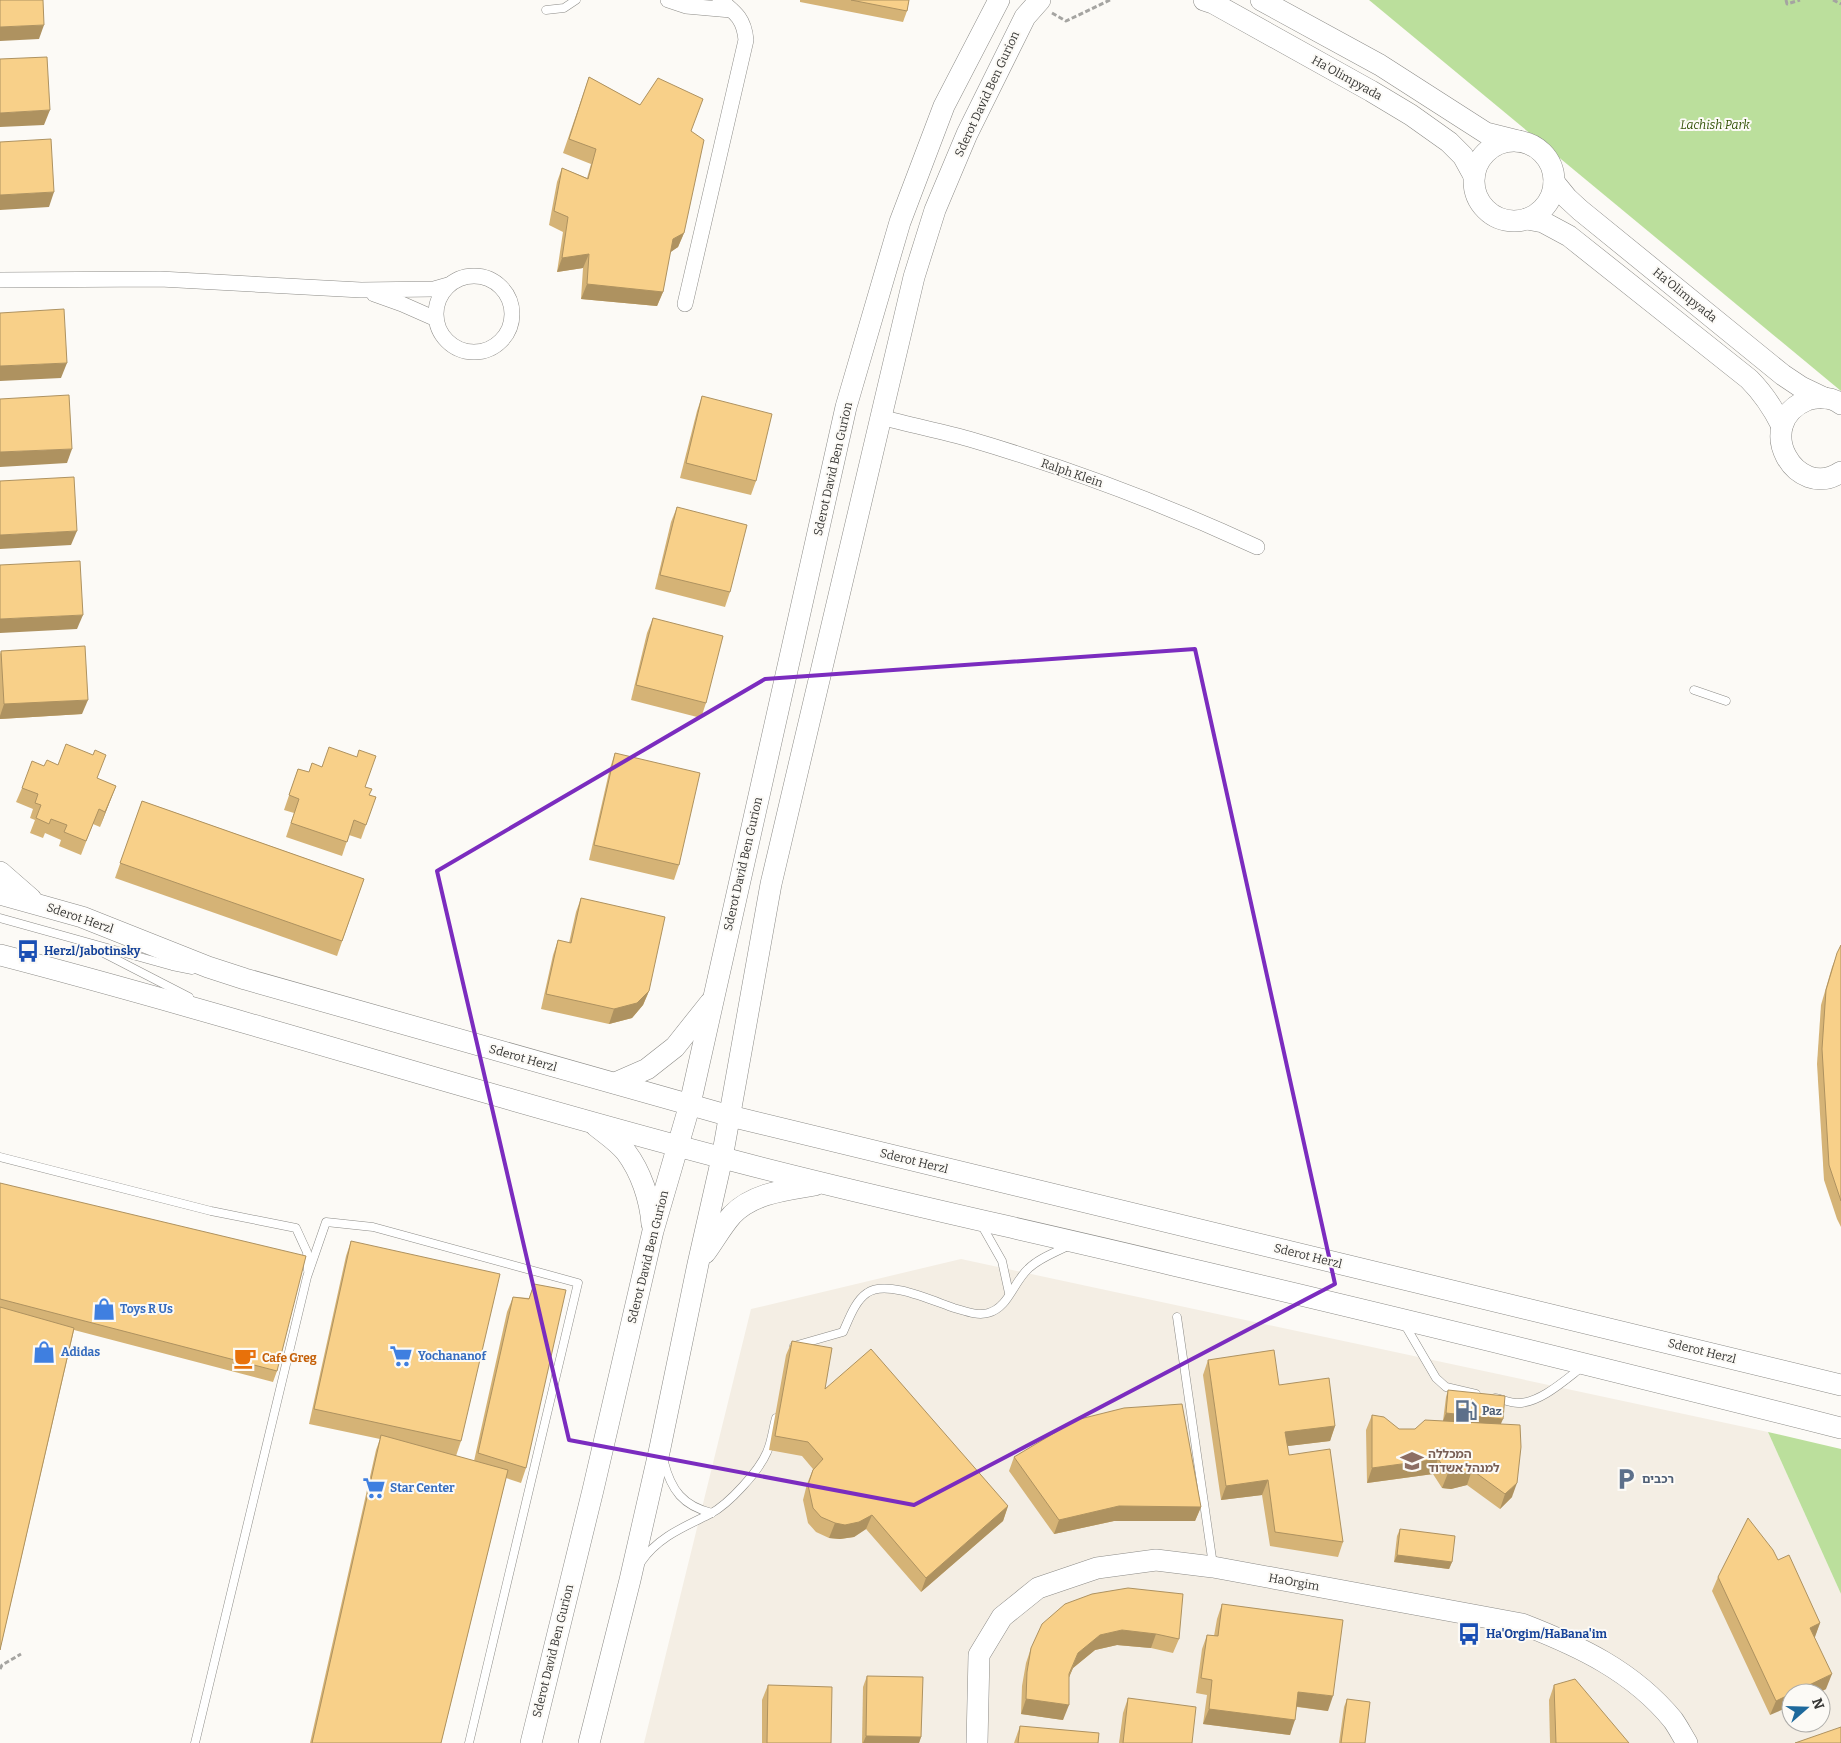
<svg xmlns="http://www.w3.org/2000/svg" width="1841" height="1743" font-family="Bitter,'Noto Sans Hebrew',serif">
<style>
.built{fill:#f4eee4;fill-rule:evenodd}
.green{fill:#bbdf9c}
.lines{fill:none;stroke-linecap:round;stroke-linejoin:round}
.lane-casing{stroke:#8c8b87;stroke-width:9}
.street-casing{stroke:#8c8b87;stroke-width:16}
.secondary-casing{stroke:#8c8b87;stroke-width:22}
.path{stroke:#a5a4a1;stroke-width:3;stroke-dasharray:5 2.5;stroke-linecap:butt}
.lane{stroke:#fff;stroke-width:8}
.street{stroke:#fff;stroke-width:15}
.secondary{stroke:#fff;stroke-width:21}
.wall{fill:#d5b376}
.shaded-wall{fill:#ae9260}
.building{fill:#f8d089;stroke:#ae9260}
.marked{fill:none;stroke:#7b2cbf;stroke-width:4;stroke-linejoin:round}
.labels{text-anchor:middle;stroke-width:4;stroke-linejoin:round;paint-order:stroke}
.street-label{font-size:12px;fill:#373735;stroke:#fcfaf6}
.park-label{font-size:12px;font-style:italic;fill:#335308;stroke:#fcfaf6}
.transit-label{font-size:12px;font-weight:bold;fill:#164399;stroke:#fcfaf6;text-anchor:start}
.shop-label{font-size:12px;font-weight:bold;fill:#366cbe;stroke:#fcfaf6;text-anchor:start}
.food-label{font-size:12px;font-weight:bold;fill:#c56008;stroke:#fcfaf6;text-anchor:start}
.service-label{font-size:12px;font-weight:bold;fill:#4e5e75;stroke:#fcfaf6;text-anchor:start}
.education-label{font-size:12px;font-weight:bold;fill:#785e54;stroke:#fcfaf6;text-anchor:start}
</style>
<rect width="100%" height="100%" fill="#fcfaf6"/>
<!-- built -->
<path class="built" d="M961,1259L1768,1432L1841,1594V1743H644L751,1309ZM1791,1693H1821V1723H1791Z"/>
<!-- green -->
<g class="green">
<path d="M1369,0H1841V391Z"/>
<path d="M1768,1432L1841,1449V1594Z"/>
</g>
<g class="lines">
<defs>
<g id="lane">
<path d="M546,10L564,8L576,0"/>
<path d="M1694,690L1726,701"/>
<path d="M0,918L172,966L192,970"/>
<path d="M88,945L189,997"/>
<path d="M0,1157L211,1211L296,1228L307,1252L308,1270"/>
<path d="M981,1224L1002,1261L1009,1293"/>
<path d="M1177,1317L1213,1565"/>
<path d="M1405,1325L1436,1378L1446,1387L1476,1394"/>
<path d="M794,1346L843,1332C849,1319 855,1301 867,1293C886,1279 933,1301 954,1308C965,1311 977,1316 988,1313C1008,1308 1013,1283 1028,1269C1039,1258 1056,1252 1070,1245"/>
<path d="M1495,1398C1502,1399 1510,1403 1518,1403C1540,1403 1565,1380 1582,1367"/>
<path d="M664,1462C671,1490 683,1506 712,1513"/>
<path d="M641,1562C658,1537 684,1527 710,1514C729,1504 759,1471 767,1452C772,1441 773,1428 776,1418"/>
<path d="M195,1743L307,1277L326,1222L373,1227L578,1283L469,1743"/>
</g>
<g id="street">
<path d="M668,0L686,6L731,10"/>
<circle cx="474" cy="314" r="38"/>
<path d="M0,280L160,279L361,290L434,289L448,285"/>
<path d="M374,294L402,304L436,319"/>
<path d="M685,304L746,40C744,19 736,13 720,0"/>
<path d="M881,417C910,425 940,431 969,439C1068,468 1164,504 1257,547"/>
</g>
<g id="secondary">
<path d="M1204,0L1213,3L1371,91L1411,115L1449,142L1463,156L1474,176"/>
<path d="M1261,0L1380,65L1486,133L1518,141"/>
<circle cx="1514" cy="181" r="40"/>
<path d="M1554,182L1567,198L1580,210L1783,375L1801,387L1824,398"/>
<path d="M1527,219L1543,222L1569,236L1749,379C1763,393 1773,408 1782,426"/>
<path d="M1841,404C1832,397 1817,396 1807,400C1751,424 1796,502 1841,472"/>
<path d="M0,872L31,899"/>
<path d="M0,894L82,917L208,967L245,979L730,1116L1841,1385"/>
<path d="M0,955C244,1018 483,1096 727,1159C874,1198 1024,1229 1173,1265C1396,1317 1619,1372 1841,1428"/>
<path d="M615,1083L647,1069L675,1047L710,1003"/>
<path d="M596,1126C606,1134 618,1142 626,1152C641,1172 650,1199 652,1224"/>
<path d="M705,1253C714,1241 722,1226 732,1215C753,1193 786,1190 815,1185"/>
<path d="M531,1743L593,1490L653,1231L690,1104L846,407L900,222L944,106L999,0"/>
<path d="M589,1743L630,1580L660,1448L698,1264L722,1158L771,884L914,277L935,210L967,134L1025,17L1040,0"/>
<path d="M977,1743L979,1655L1002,1617L1038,1588L1097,1568L1156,1560L1213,1567L1522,1624C1579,1646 1633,1671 1673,1720C1678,1727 1682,1735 1687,1743"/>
</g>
</defs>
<!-- lane casing -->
<use href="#lane" class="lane-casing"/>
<!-- street casing -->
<use href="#street" class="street-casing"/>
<!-- secondary casing -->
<use href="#secondary" class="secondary-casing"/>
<!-- path -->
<g class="path">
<path d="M1786,0L1787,4L1800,0"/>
<path d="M1833,0L1841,4"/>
<path d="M1052,13L1066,21L1110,0"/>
<path d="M0,1669L2,1665L21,1654"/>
</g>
<!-- lane -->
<use href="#lane" class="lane"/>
<!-- street -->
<use href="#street" class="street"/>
<!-- secondary -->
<use href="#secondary" class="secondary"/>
</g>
<!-- wall -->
<g class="wall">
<path d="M800,0H909L907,11L903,22L800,2Z"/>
<path d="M589,77L640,105L691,131L684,233L678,247L670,252L663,292L657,306L581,299L583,268L557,272L563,232L549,225L557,182L562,168L587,178L591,164L563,153Z"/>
<path d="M702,396L756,481L751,495L680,478L697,411Z"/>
<path d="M677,507L730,592L725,607L655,589L671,522Z"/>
<path d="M653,618L706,703L701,718L631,700L647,633Z"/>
<path d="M1,651L82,714L0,719V654Z"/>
<path d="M615,753L679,865L674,880L589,860L610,768Z"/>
<path d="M58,765L98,779L116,786L100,827L93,824L81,855L59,846L61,840L45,833L43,838L30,833L35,820L30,818L33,809L16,802L22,788L44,766Z"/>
<path d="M322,767L365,787L369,795L366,825L361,839L349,835L342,856L286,837L294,813L284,810L298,769L309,772Z"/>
<path d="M142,801L364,879L337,956L115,878Z"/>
<path d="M581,898L649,991L643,1005L632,1018L609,1024L541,1009L553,955L558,940L569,943L576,912Z"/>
<path d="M1841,945V1227L1837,1219L1824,1180L1817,1064L1821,1005L1832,967Z"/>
<path d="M0,1183L277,1371L273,1382L74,1330L0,1650Z"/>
<path d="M351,1241L461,1441L456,1456L474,1461L507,1312L513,1297L529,1298L534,1284L526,1468L521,1483L506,1478L441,1743H310L376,1450L380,1439L309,1424L346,1256Z"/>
<path d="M792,1341L825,1389L1008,1506L1003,1521L921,1592L866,1529L854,1537L840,1539L829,1538L816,1532L808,1523L803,1500L807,1484L813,1469L802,1456L769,1450L786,1355Z"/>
<path d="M1208,1360L1279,1385L1335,1426L1330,1441L1287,1446L1289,1455L1343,1542L1338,1557L1270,1546L1262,1495L1221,1500L1203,1375Z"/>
<path d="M1448,1390L1501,1424L1512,1497L1500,1509L1467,1485L1451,1489L1442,1488L1433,1474L1367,1483L1366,1430L1372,1415L1399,1429H1415L1456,1422L1443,1421L1446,1397Z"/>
<path d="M1014,1457L1201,1507L1195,1521H1114L1054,1534L1009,1471Z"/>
<path d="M1400,1529L1452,1562L1449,1569L1394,1562L1397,1536Z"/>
<path d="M1778,1560L1820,1623L1814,1638L1826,1689L1818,1693H1791L1770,1715L1712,1591L1718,1577Z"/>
<path d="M1092,1594L1179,1639L1173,1653L1151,1648L1117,1645L1095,1650L1073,1668L1069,1677L1063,1720L1021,1714L1022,1686L1026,1663L1031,1648Z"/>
<path d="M1222,1604L1328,1711L1297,1707L1290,1735L1203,1724L1207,1695L1196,1693L1202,1649L1207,1635L1214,1636L1217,1619Z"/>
<path d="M867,1676L921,1737L919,1743H862L863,1687Z"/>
<path d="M768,1685L831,1743H762V1700Z"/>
<path d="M1554,1685L1629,1743H1550L1549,1700Z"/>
<path d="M1128,1698L1192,1743H1119L1123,1713Z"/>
<path d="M1347,1699L1365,1743H1339L1344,1707Z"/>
<path d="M1020,1726L1098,1743H1014Z"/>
</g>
<!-- shaded-wall -->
<g class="shaded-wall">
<path d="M44,25L39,39L0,41V27Z"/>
<path d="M50,110L44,125L0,127V113Z"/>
<path d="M54,192L49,207L0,210V195Z"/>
<path d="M684,233L678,247L668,254L673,239Z"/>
<path d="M589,254L583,268L557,272L562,258Z"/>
<path d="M587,284L663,292L657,306L581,299Z"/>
<path d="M67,363L61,378L0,381V366Z"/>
<path d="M72,449L67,463L0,467V452Z"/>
<path d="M77,531L71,545L0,549V535Z"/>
<path d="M83,615L77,629L0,633V619Z"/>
<path d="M88,700L82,714L0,719V716L4,704Z"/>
<path d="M116,786L110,801L100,827L105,812Z"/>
<path d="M649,991L643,1005L632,1018L609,1024L614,1009Z"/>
<path d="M1446,1413L1503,1419L1500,1426L1443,1421Z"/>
<path d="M1335,1426L1330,1441L1280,1447L1285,1432Z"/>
<path d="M1438,1459L1433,1474L1367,1483L1372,1468Z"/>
<path d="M1472,1470L1467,1485L1451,1489L1442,1488L1448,1473Z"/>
<path d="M1268,1480L1262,1495L1221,1500L1226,1486Z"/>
<path d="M1517,1483L1512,1497L1500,1509L1505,1494Z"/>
<path d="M1008,1506L1003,1521L921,1592L926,1578Z"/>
<path d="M1119,1506L1201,1507L1195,1521H1114L1054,1534L1059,1520Z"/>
<path d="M872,1515L866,1529L854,1537L840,1539L829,1538L835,1523Z"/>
<path d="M1397,1555L1452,1562L1449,1569L1394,1562Z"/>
<path d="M1820,1623L1815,1637L1804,1642L1810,1628Z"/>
<path d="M1122,1630L1156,1634L1151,1648L1117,1645L1095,1650L1073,1668L1064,1689L1078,1653L1100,1635Z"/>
<path d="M1832,1674L1826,1689L1818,1693H1792Z"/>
<path d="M1298,1692L1333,1696L1328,1711L1293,1706Z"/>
<path d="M1791,1694V1706L1770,1715L1776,1701Z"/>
<path d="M1026,1699L1069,1705L1063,1720L1021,1714Z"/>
<path d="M1209,1709L1295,1720L1290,1735L1203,1724Z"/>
<path d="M866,1736L921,1737L919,1743H863Z"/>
</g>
<!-- building -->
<g class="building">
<path d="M0,0H43L44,25L0,27Z"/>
<path d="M851,0H909L907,11Z"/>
<path d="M47,57L50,110L0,113V59Z"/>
<path d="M589,77L640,105L658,78L703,99L691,131L704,140L684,233L673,239L663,292L587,284L589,254L562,258L568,217L554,211L562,168L588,179L596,149L569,139Z"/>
<path d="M51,139L54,192L0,195V142Z"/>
<path d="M64,309L67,363L0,366V313Z"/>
<path d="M69,395L72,449L0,452V399Z"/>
<path d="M702,396L772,414L756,481L686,463Z"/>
<path d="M74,477L77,531L0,535V481Z"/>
<path d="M677,507L747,525L730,592L660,575Z"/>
<path d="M80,561L83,615L0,619V565Z"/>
<path d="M653,618L723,636L706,703L636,685Z"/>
<path d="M85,646L88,700L4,704L1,651Z"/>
<path d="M66,744L93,755L95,750L106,755L97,778L116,786L105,812L99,809L86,841L64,832L67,825L51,819L49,824L36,818L41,805L35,803L38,794L22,788L32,761L44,766L47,760L58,765Z"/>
<path d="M329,747L357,757L359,750L376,756L365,787L372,789L369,795L376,797L366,825L354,820L347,842L291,823L299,799L289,795L298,769L309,772L312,763L322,767Z"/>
<path d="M615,753L700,773L679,865L594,845Z"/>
<path d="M142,801L364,879L342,941L120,863Z"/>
<path d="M581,898L665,917L649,991L637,1003L614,1009L546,994L558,940L571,943Z"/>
<path d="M1841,945V1201L1829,1165L1822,1049L1826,990L1837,953Z"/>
<path d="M0,1183L306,1256L277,1371L0,1299Z"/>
<path d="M351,1241L500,1274L461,1441L314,1409Z"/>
<path d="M534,1284L566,1290L526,1468L478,1453L513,1297L529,1299Z"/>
<path d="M0,1307L74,1328L0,1650Z"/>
<path d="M792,1341L832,1348L825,1389L871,1349L1008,1506L926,1578L872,1515L859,1522L845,1525L835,1523L821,1517L813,1508L808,1485L813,1470L823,1459L808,1442L775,1436Z"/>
<path d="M1274,1350L1279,1385L1329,1378L1335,1426L1285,1432L1289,1455L1330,1449L1343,1542L1275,1532L1268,1480L1226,1486L1208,1360Z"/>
<path d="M1448,1390L1505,1396L1503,1419L1446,1413Z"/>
<path d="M1182,1404L1201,1507L1119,1506L1059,1520L1014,1457L1076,1420L1124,1408Z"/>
<path d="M1372,1415L1384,1417L1399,1429H1415L1425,1420L1520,1425L1521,1447L1517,1483L1505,1494L1472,1470L1457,1474L1448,1473L1438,1459L1372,1468Z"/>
<path d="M381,1435L508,1470L441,1743H312Z"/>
<path d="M1748,1518L1773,1550L1778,1560L1789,1555L1820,1623L1810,1628L1832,1674L1776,1701L1718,1577Z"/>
<path d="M1400,1529L1455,1536L1452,1562L1397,1555Z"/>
<path d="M1128,1588L1183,1594L1179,1639L1156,1634L1122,1630L1100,1635L1078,1653L1069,1674V1705L1026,1699L1027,1672L1031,1648L1042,1624L1065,1604L1092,1594Z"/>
<path d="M1222,1604L1343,1620L1333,1696L1298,1692L1295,1720L1209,1709L1212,1680L1201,1678L1207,1635L1218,1636Z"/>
<path d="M867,1676L923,1677L921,1737L866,1736Z"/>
<path d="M1575,1679L1629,1743H1556L1554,1685Z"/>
<path d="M768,1685L832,1687L831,1743H767Z"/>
<path d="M1128,1698L1196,1707L1192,1743H1123Z"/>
<path d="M1347,1699L1370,1702L1365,1743H1341Z"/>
<path d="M1020,1726L1099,1733L1098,1743H1018Z"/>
<path d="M1841,1727V1743H1795Z"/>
</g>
<!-- marked area -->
<path class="marked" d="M1195,649L1335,1284L914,1505L569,1440L437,871L765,679Z"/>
<!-- icons -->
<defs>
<symbol id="bus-bare" viewBox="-9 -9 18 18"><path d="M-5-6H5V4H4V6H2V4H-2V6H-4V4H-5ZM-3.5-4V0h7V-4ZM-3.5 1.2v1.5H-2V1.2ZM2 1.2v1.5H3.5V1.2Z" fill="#1a4fb4" stroke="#fcfaf6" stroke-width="2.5" paint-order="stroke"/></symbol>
<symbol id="shop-bare" viewBox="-9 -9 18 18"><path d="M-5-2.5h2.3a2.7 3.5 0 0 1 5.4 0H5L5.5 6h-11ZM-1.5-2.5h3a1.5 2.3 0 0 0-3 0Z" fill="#3f7fe0" stroke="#fcfaf6" stroke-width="2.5" paint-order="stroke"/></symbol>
<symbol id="supermarket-bare" viewBox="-9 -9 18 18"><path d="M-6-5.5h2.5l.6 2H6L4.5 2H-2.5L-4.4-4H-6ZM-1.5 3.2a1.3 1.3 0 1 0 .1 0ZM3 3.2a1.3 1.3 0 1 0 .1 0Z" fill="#3f7fe0" stroke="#fcfaf6" stroke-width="2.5" paint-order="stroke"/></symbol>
<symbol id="cafe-bare" viewBox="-9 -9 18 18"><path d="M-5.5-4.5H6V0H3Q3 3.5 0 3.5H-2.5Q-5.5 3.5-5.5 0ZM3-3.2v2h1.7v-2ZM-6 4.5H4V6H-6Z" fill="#e8710a" stroke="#fcfaf6" stroke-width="2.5" paint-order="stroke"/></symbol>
<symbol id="fuel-bare" viewBox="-9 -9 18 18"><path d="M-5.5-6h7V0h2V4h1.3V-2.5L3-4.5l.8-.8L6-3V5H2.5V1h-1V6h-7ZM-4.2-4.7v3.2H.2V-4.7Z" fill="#5c6f8a" stroke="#fcfaf6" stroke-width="2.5" paint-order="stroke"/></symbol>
<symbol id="university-bare" viewBox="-9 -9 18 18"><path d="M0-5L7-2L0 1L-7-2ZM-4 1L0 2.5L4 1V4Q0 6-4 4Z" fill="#8d6e63" stroke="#fcfaf6" stroke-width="2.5" paint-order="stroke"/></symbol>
<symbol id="parking-bare" viewBox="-9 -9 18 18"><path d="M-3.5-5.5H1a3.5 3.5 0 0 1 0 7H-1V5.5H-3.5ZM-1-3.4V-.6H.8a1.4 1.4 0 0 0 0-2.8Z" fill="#5c6f8a" stroke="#fcfaf6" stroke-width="2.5" paint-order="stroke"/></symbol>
</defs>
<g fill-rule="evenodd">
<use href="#bus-bare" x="12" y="935" width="32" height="32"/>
<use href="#shop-bare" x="88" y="1293" width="32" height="32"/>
<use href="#shop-bare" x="28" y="1336" width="32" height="32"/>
<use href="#supermarket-bare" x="385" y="1340" width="32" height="32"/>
<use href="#cafe-bare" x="229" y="1342" width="32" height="32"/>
<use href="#fuel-bare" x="1450" y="1395" width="32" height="32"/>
<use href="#university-bare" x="1396" y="1445" width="32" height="32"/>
<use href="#parking-bare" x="1610" y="1463" width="32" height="32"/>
<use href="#supermarket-bare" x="358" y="1472" width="32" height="32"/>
<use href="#bus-bare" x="1453" y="1618" width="32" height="32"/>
</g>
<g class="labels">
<!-- street labels -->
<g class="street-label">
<text transform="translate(1347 78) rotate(29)" y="4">Ha'Olimpyada</text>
<text transform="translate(987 94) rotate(-65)" y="4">Sderot David Ben Gurion</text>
<text transform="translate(1685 295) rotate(39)" y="4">Ha'Olimpyada</text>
<text transform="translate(833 469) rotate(-77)" y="4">Sderot David Ben Gurion</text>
<text transform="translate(1072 473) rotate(19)" y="4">Ralph Klein</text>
<text transform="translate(743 864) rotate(-77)" y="4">Sderot David Ben Gurion</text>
<text transform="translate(80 918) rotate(19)" y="4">Sderot Herzl</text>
<text transform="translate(523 1058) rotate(16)" y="4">Sderot Herzl</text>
<text transform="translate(914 1161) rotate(14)" y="4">Sderot Herzl</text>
<text transform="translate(1308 1256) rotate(14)" y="4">Sderot Herzl</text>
<text transform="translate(648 1257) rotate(-76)" y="4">Sderot David Ben Gurion</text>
<text transform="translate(1702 1351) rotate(14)" y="4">Sderot Herzl</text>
<text transform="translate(1294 1582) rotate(10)" y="4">HaOrgim</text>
<text transform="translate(553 1651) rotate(-76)" y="4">Sderot David Ben Gurion</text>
</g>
<!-- park labels -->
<g class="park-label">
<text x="1715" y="129">Lachish Park</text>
</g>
<!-- transit labels -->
<g class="transit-label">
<text x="44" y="955">Herzl/Jabotinsky</text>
<text x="1486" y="1638">Ha'Orgim/HaBana'im</text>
</g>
<!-- shop labels -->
<g class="shop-label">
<text x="120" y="1313">Toys R Us</text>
<text x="61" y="1356">Adidas</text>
<text x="418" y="1360">Yochananof</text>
<text x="390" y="1492">Star Center</text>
</g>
<!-- food labels -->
<g class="food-label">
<text x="262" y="1362">Cafe Greg</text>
</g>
<!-- service labels -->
<g class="service-label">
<text x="1482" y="1415">Paz</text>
<text x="1642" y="1483">רכבים</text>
</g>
<!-- education labels -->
<g class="education-label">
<text x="1428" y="1458">המכללה<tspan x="1428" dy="14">למנהל אשדוד</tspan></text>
</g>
</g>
<!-- north arrow -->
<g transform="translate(1806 1708) rotate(70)"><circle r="24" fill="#fcfaf6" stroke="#adaca9"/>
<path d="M0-4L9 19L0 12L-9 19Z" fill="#1e699c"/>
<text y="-8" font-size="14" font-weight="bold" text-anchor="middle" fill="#373735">N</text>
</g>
</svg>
